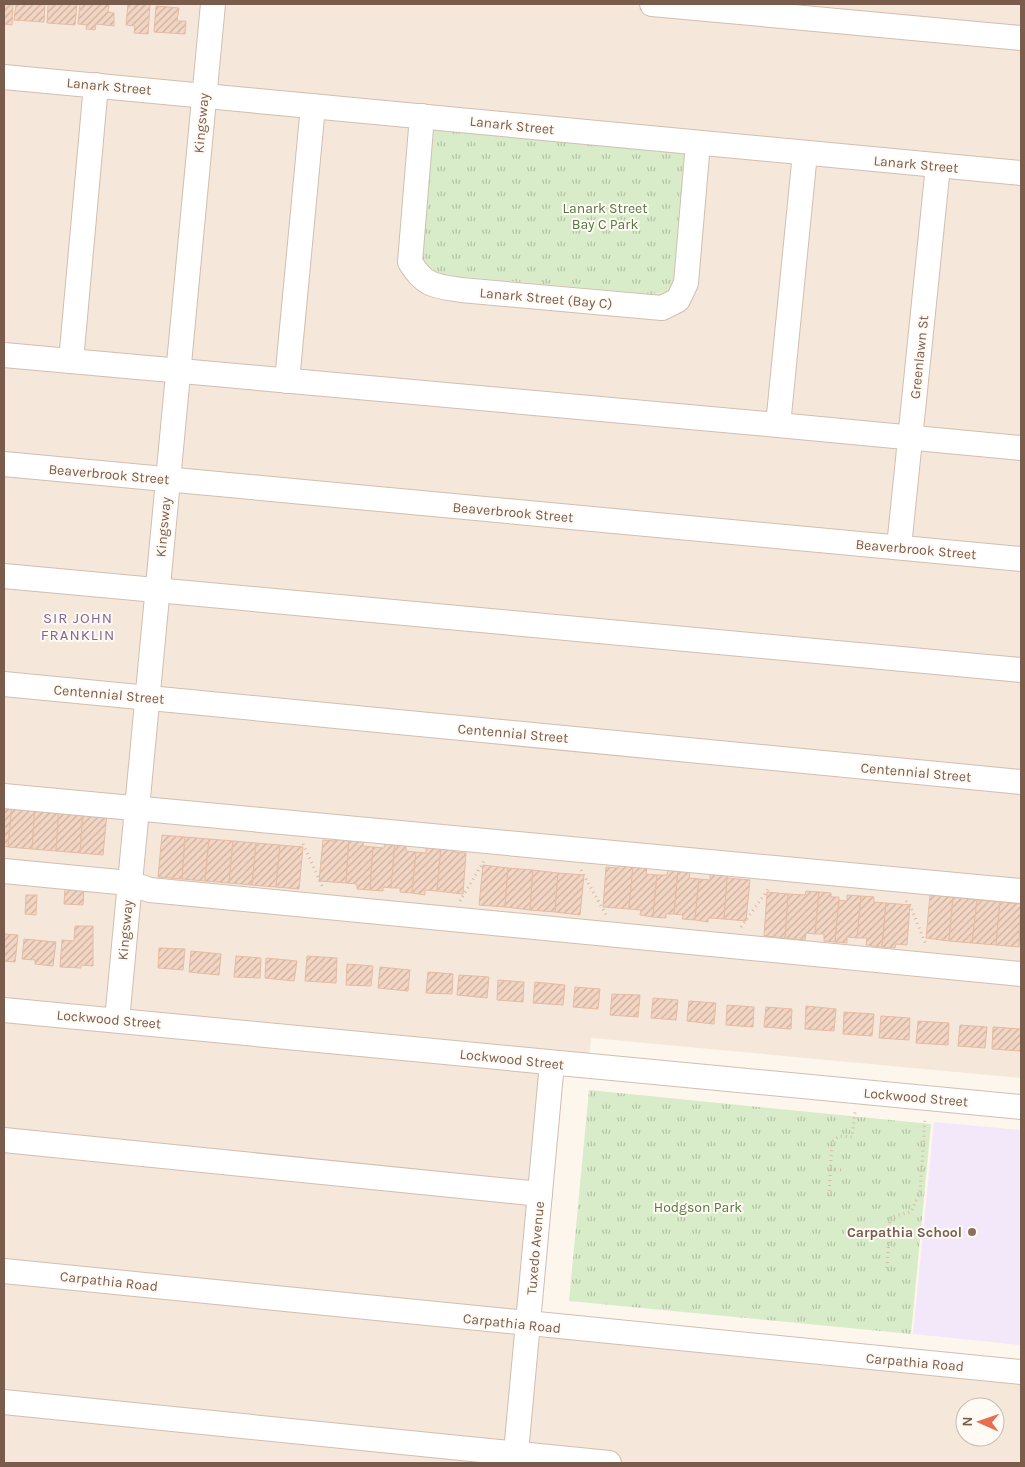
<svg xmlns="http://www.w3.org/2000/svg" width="1025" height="1467" font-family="Karla,sans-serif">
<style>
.residential{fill:#f5e8da;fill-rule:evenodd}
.education{fill:#f3e8fa}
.park{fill:url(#park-tufts)}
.building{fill:url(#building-hatch);stroke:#e6bba3}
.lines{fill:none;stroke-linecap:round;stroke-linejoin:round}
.minor-casing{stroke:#d1beb0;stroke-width:26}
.path{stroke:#d9b8a5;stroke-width:3;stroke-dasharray:1 4;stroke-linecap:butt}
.minor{stroke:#fff;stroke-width:24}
.education-dot{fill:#8d6e63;stroke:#fffaf3;stroke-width:2}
.labels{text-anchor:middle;stroke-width:4;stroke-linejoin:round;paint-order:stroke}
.street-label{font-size:14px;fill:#7a5c4d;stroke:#fffaf3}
.park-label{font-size:14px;fill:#537a41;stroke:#fffaf3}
.education-label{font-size:14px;font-weight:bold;fill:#785e54;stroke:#fffaf3;text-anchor:end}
.neighbourhood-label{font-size:15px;letter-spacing:1px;fill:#846695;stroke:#fffaf3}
</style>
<defs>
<pattern id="park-tufts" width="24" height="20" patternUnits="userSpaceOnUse" patternTransform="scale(1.25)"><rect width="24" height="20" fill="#d8ecc9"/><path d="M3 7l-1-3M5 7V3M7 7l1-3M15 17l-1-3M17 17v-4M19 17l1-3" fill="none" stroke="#b4c2a5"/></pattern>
<pattern id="building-hatch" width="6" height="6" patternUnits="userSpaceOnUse" patternTransform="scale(1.25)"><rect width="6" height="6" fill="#f3d5c3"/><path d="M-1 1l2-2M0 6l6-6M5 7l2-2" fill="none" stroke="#cab0a1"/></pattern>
</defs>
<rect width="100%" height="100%" fill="#fdf6ec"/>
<!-- residential -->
<path class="residential" d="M4,4H1021V1078L591,1038L588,1066L553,1063L518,1338L568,1337L1021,1380V1463H4ZM965,1407H995V1437H965Z"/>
<!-- education -->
<path class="education" d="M934,1122L1021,1130V1345L913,1334Z"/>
<!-- park -->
<g class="park">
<path d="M428,127L687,149L674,282L667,291L652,294L434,274L420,260Z"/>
<path d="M589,1090L931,1124L911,1334L569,1301Z"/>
</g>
<!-- building -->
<g class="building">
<path d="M4,4H13L12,25L4,24Z"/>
<path d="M16,4H45L44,22L14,20Z"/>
<path d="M48,4H77L75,25L47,23Z"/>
<path d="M80,4H109L108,12L114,13V26L96,24L95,30L86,29L87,25L78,24Z"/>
<path d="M128,4H150L148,34L134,33L135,26L126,25Z"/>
<path d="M156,6L179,8L177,21H186L185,34L154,32Z"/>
<path d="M4,804L12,805L8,847L4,846Z"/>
<path d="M12,805L35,807L32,849L8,847Z"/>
<path d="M35,807L59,809L56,851L32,849Z"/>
<path d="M59,809L83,811L80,853L56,851Z"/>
<path d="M83,811L107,813L103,855L80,853Z"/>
<path d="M162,835L185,837L182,879L158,877Z"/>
<path d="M185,837L209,839L205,881L182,879Z"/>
<path d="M335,837L349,838L346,883L319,881L323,840L335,841Z"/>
<path d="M349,838L364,840L363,846L373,847L370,890L357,889V884L346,883Z"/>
<path d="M209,839L233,841L229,883L205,881Z"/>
<path d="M233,841L256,843L252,885L229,883Z"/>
<path d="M385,842L395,843L391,888L383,887V891L370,890L373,847L384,848Z"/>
<path d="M256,843L280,845L276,887L252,885Z"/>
<path d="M395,843L406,844V851L416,852L412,893L400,892V888H391Z"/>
<path d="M280,845L303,847L299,889L276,887Z"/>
<path d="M426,846L441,847L437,891L425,890V895L412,893L416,852L426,853Z"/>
<path d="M441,847L455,848V852L466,853L463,894L437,891Z"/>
<path d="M619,864L633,865L629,909L603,907L606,867L618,868Z"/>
<path d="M483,865L508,868L505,907L479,905Z"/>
<path d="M633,865L647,867L646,874L657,875L653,917L640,915L641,910L629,909Z"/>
<path d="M508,868L533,870L530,910L505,907Z"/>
<path d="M668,869L678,870L674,914H666V918L653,917L657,875H667Z"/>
<path d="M533,870L558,873L555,912L530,910Z"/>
<path d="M678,870L690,871L689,878L699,879L695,920L682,919L683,915L674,914Z"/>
<path d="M558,873L584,875L580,915L555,912Z"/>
<path d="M710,873L728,874L724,919L708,918V922L695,920L699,879L710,880Z"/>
<path d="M727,878L750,880L746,921L724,919Z"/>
<path d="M65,888L84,890L83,905L64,904Z"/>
<path d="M806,891L819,892L815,934L806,933L805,940L785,938L788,894L805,895Z"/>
<path d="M767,892L788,894L785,938L764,936Z"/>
<path d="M819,892L831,893V897H839L835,942L824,941V934H815Z"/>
<path d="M26,895H37L36,915L25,914Z"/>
<path d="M847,895L861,896L857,938L847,937V943L835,942L839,900L847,901Z"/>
<path d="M930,895L953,897L949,941L926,938Z"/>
<path d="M861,896L874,897V902L886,903L882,947L866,945L867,938H857Z"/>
<path d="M953,897L977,900L972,943L949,941Z"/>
<path d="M977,900L1000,902L996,945L972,943Z"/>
<path d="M1000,902L1021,904L1019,947L996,945Z"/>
<path d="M886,903L910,905L907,945L896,944L895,948L882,947Z"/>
<path d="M75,926H93V966L81,965V968L60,967L62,940L74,941Z"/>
<path d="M4,934L18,935L15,962L4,961Z"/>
<path d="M24,939L56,942L53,966L35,964V960L22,959Z"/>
<path d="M159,948L185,949L183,970L158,968Z"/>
<path d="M191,951L221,954L219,975L189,972Z"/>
<path d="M236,956L261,958L260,978L234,977Z"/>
<path d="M307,956L337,958L336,983L305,981Z"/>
<path d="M266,958L297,961L294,981L265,978Z"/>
<path d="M347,964L373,966L371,986L346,985Z"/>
<path d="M380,967L410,970L408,991L378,988Z"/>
<path d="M428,972L453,974L452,994L426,993Z"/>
<path d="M459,975L489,977L487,998L457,995Z"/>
<path d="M498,980L524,982L523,1002L497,1000Z"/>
<path d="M535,982L565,985L563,1005L533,1003Z"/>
<path d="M575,987L600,989L598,1009L573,1007Z"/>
<path d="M612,994L640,995L638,1017L610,1015Z"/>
<path d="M653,998L678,1000L676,1020L651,1018Z"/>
<path d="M689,1001L716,1003L714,1024L687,1021Z"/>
<path d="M727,1005L754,1007L753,1027L726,1025Z"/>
<path d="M806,1006L836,1009L834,1031L805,1029Z"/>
<path d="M766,1007L792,1009L791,1029L764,1027Z"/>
<path d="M844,1012L874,1014L872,1036L843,1034Z"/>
<path d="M881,1016L910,1018L909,1040L879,1038Z"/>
<path d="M918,1021L949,1023L948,1045L916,1043Z"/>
<path d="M960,1025L987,1027L985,1048L958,1046Z"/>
<path d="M993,1027L1021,1029V1051L992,1049Z"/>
</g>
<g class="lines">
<defs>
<g id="minor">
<path d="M652,4L1021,38"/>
<path d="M4,77L1021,173"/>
<path d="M422,116L410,262C424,286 435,286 461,290L662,308L678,300L686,283L698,143"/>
<path d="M4,355L778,425L805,153"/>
<path d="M71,361L96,85"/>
<path d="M287,381L313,106"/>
<path d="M778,425L1021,448"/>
<path d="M4,464L1021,559"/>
<path d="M899,547L938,166"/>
<path d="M4,576L1021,670"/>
<path d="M4,684L1021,782"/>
<path d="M4,796L1021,891"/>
<path d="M4,871L129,883L150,890L1021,974"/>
<path d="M4,1010L1021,1107"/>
<path d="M117,1020L213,4"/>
<path d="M4,1140L540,1194"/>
<path d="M4,1271L1021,1372"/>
<path d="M4,1402L609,1463"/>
<path d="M515,1463L552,1063"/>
</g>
</defs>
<!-- minor casing -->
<use href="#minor" class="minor-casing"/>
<!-- path -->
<g class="path">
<path d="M303,844L323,888"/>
<path d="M581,870L606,915"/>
<path d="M460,901L485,859"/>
<path d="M906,901L910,905L926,945"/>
<path d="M741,927L769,888"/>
<path d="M830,1169L842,1170"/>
<path d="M829,1196L832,1142L839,1136L852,1137L855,1112"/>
<path d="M887,1268L890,1217L911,1212L920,1192L925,1119"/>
</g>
<!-- minor -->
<use href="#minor" class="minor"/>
</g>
<!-- markers -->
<circle class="education-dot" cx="972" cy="1232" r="5"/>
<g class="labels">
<!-- street labels -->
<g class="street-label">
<text transform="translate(109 86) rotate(5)" y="5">Lanark Street</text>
<text transform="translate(201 123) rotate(-85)" y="5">Kingsway</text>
<text transform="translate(512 125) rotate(6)" y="5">Lanark Street</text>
<text transform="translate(916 164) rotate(5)" y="5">Lanark Street</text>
<text transform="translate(546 298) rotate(5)" y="5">Lanark Street (Bay C)</text>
<text transform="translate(919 357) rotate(-84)" y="5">Greenlawn St</text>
<text transform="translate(109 474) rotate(5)" y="5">Beaverbrook Street</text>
<text transform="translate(513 512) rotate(5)" y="5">Beaverbrook Street</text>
<text transform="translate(163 527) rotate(-85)" y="5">Kingsway</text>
<text transform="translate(916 549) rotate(5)" y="5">Beaverbrook Street</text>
<text transform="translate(109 694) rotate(5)" y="5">Centennial Street</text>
<text transform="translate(513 733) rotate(5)" y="5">Centennial Street</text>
<text transform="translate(916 772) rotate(5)" y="5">Centennial Street</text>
<text transform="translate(125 930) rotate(-85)" y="5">Kingsway</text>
<text transform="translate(109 1019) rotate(5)" y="5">Lockwood Street</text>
<text transform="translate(512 1059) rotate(6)" y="5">Lockwood Street</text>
<text transform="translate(916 1097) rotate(5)" y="5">Lockwood Street</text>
<text transform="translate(535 1248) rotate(-85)" y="5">Tuxedo Avenue</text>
<text transform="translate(109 1281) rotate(6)" y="5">Carpathia Road</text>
<text transform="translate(512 1323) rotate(6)" y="5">Carpathia Road</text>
<text transform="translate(915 1362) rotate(5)" y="5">Carpathia Road</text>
</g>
<!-- park labels -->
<g class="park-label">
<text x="605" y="213">Lanark Street<tspan x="605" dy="16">Bay C Park</tspan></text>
<text x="698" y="1212">Hodgson Park</text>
</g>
<!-- education labels -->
<g class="education-label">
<text x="962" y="1237">Carpathia School</text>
</g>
<!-- neighbourhood labels -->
<g class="neighbourhood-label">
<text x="78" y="623">SIR JOHN<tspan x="78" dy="17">FRANKLIN</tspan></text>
</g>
</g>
<!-- border -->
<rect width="1025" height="1467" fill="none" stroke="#7a5c4d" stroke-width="10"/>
<!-- north arrow -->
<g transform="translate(980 1422) rotate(272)"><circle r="24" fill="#fffaf3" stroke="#cabbb1"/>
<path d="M0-4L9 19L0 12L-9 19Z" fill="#e76f51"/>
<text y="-8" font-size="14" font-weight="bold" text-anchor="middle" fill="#7a5c4d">N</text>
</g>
</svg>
